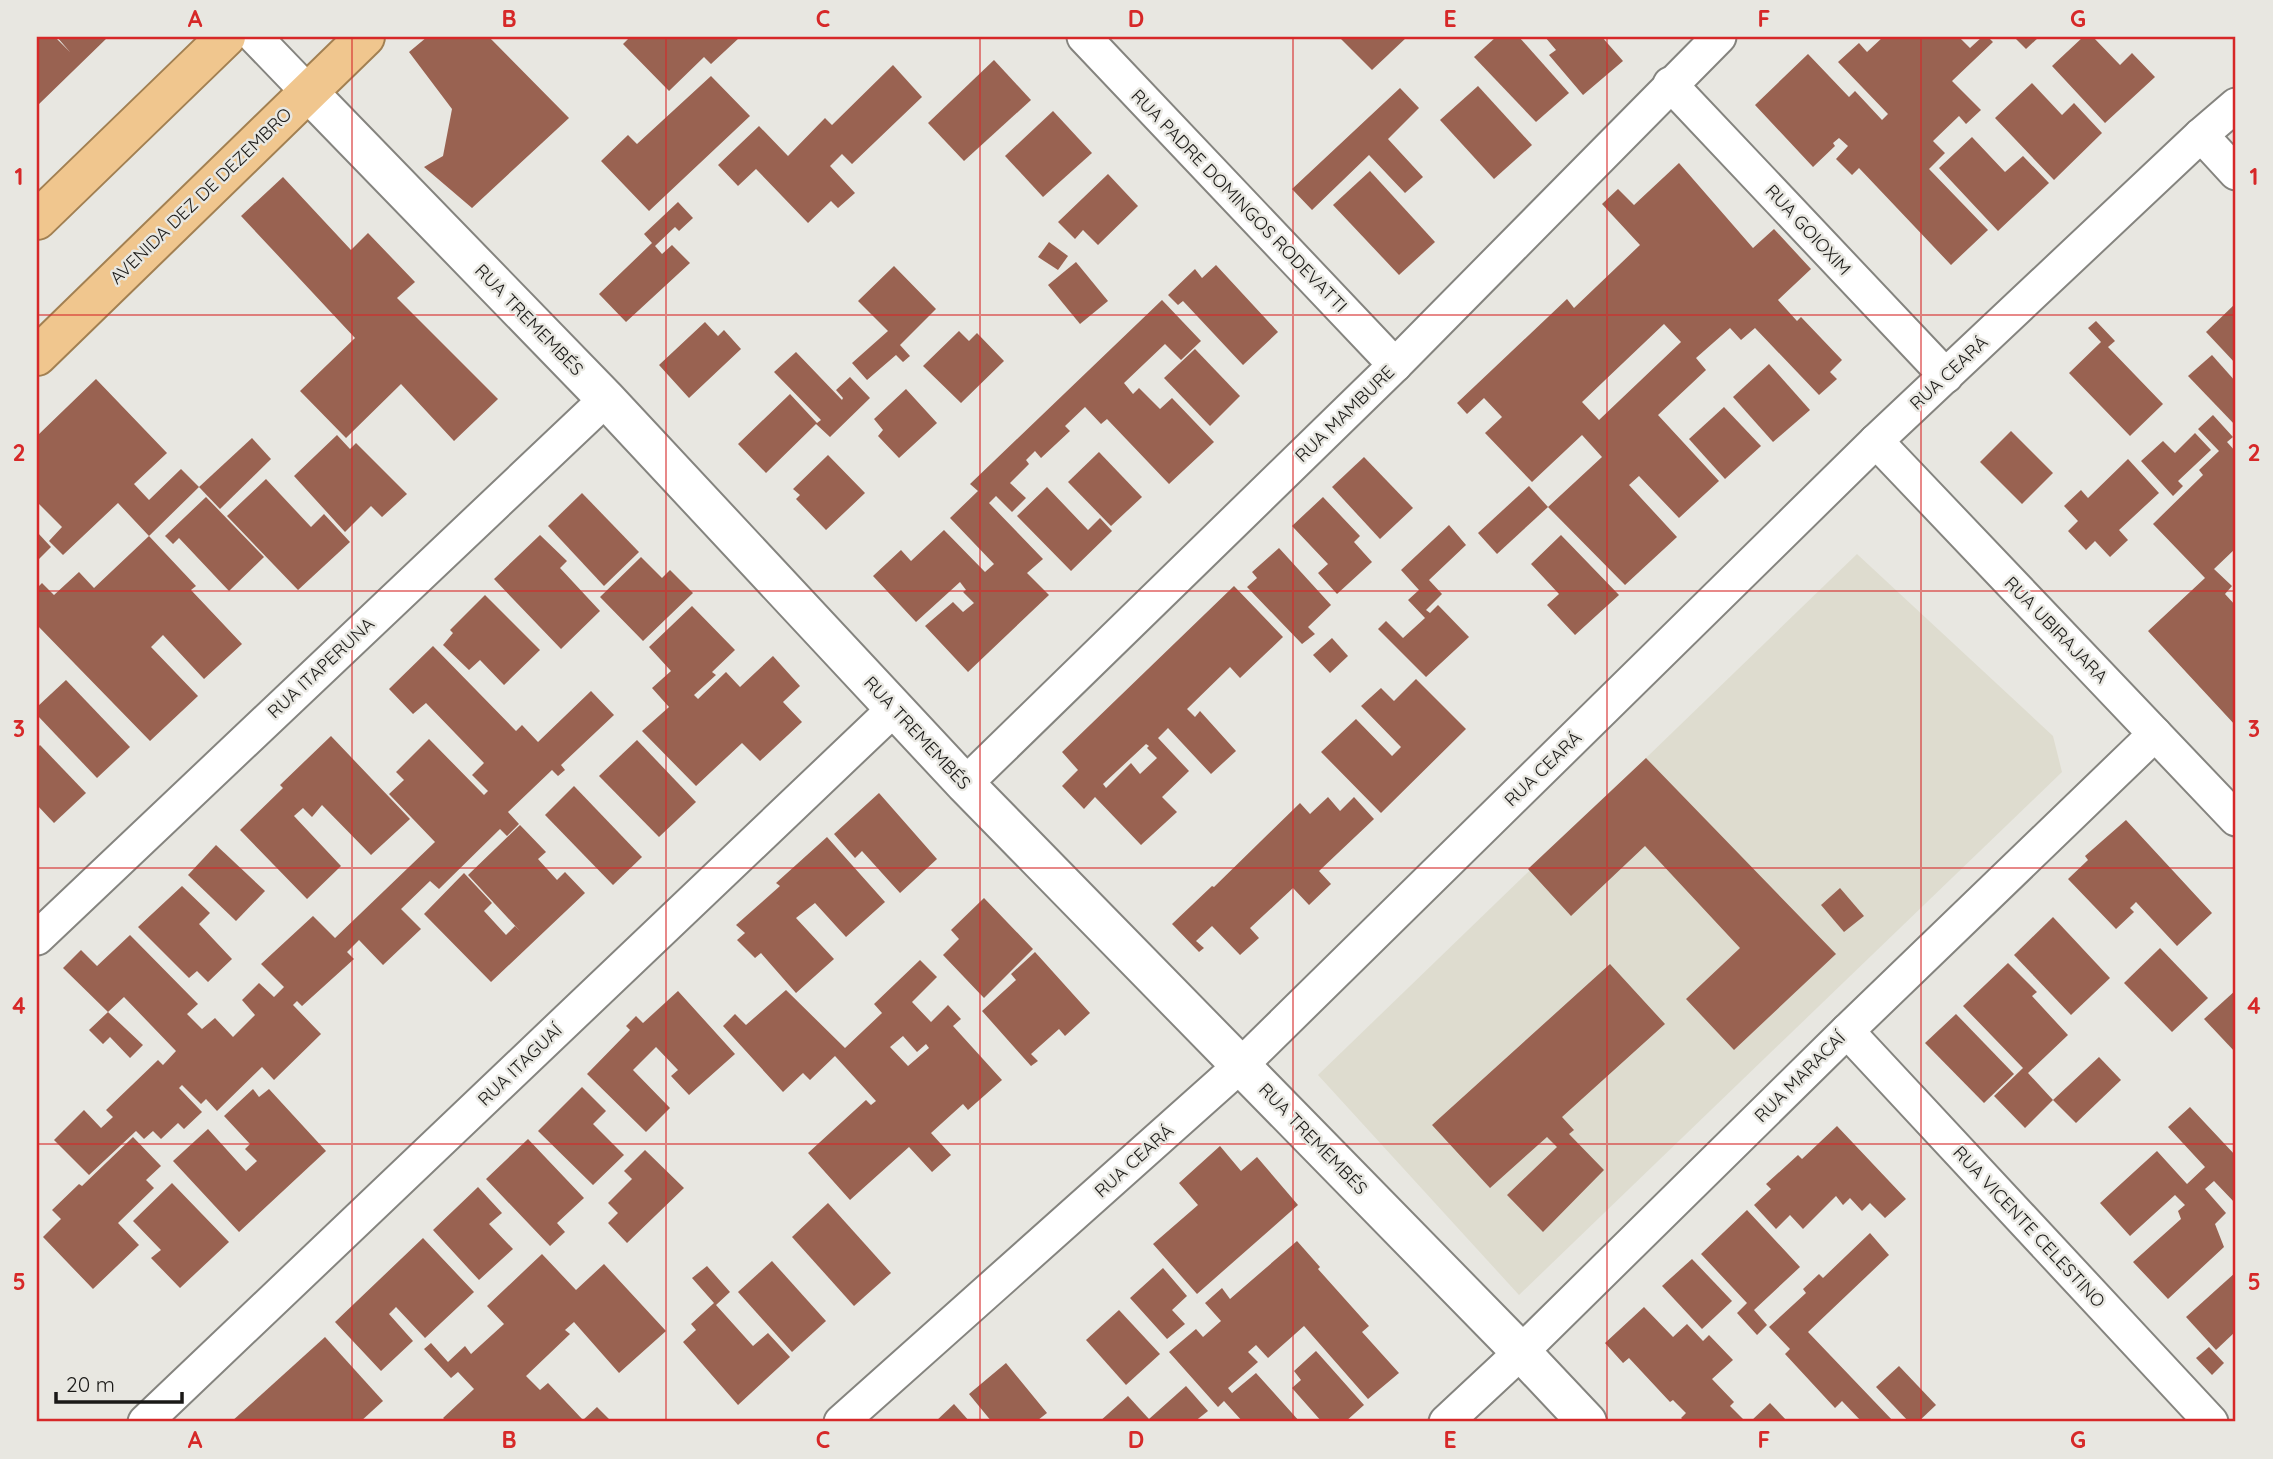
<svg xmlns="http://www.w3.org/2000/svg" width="2273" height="1459" font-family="Quicksand,sans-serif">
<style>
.built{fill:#dedccf}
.building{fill:#996251;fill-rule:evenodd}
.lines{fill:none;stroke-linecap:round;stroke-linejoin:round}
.minor-casing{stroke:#85847f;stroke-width:37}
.tertiary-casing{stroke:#85847f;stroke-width:42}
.trunk-casing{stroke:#a28052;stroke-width:42}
.minor{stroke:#fff;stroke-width:33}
.tertiary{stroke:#fff;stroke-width:38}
.trunk{stroke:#f0c68e;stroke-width:38}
.grid{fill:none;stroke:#d62828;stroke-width:2;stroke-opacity:0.55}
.labels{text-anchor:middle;stroke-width:5;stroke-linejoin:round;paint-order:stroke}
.street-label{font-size:18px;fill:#1a1917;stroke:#e8e7e1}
.neatline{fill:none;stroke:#d62828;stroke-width:2.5}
.grid-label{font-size:23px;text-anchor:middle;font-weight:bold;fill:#d62828}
</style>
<rect width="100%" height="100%" fill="#e8e7e1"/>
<!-- built -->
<path class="built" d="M1857,554L2053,736L2062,772L1519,1295L1318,1075Z"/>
<!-- building -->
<g class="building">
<path d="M37,37H55L70,52L57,37H108L37,106Z"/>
<path d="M427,37H489L569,118L472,208L424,167L443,156L452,109L409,52Z"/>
<path d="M630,37H737L739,38L711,64L704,57L669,91L623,44Z"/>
<path d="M1339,37H1407L1372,70Z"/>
<path d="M1496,37H1519L1569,93L1536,122L1474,57Z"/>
<path d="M1545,37H1602L1623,61L1583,95L1549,55L1556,50Z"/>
<path d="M1883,37H1959L1970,48L1982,37H1988L1993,42L1952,81L1981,110L1966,124L1959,116L1933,141L1945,153L1929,169L1988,230L1951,265L1859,168L1852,175L1836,159L1848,146L1839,138L1833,143L1835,146L1813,167L1755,105L1808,54L1849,97L1855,91L1882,120L1888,114L1838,62L1859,43L1867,52Z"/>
<path d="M2014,37H2039L2026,49Z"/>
<path d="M2083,37H2093L2120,65L2132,53L2155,77L2105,123L2052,66Z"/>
<path d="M994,60L1031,100L964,161L928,123Z"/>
<path d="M893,65L922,97L852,164L842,154L830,166L855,193L838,208L831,201L808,223L756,169L738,186L718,165L759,126L788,156L825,118L832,125Z"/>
<path d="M711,76L750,116L649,211L601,161L628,135L637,144Z"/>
<path d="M2032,83L2062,115L2074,103L2102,133L2054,180L1995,118Z"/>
<path d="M1478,86L1532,145L1494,179L1440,120Z"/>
<path d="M1400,88L1419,108L1388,139L1423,177L1405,193L1369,155L1312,210L1292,189Z"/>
<path d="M1053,111L1092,153L1043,197L1005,156Z"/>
<path d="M1972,137L2005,172L2023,156L2049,183L1998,231L1939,168Z"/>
<path d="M1679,163L1753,248L1774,229L1811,269L1778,300L1797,321L1801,317L1842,360L1830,372L1837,379L1819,395L1755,328L1741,340L1730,328L1696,358L1706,370L1658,415L1719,481L1679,518L1639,476L1629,485L1677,537L1625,585L1548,507L1602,457L1582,435L1532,482L1485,433L1502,417L1484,398L1467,414L1457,403L1567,299L1574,308L1640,245L1602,204L1618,189L1634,205ZM1664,324L1681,342L1599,420L1582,402Z"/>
<path d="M1370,171L1435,242L1399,275L1333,205Z"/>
<path d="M1108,174L1138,206L1098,245L1083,230L1075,239L1058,222Z"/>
<path d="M283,177L351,250L368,233L415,282L397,298L498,399L454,441L401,384L346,438L300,391L355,338L241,216Z"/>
<path d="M678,202L693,218L679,231L675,227L655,246L662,254L672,245L690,263L626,322L599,294L652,243L644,234Z"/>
<path d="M1049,242L1068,256L1058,270L1038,257Z"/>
<path d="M1076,262L1108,301L1080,324L1048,285Z"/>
<path d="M1216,265L1278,332L1243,365L1183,301L1178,305L1168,295L1195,269L1202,278Z"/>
<path d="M894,266L936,309L900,345L910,356L903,362L896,355L867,380L852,363L888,331L858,301Z"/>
<path d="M1162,300L1201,341L1181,360L1165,344L1124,383L1133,394L1139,388L1160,409L1172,398L1214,442L1169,484L1107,419L1101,424L1085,407L1065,426L1070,431L1041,458L1035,451L1026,460L1029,464L1010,483L1026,498L1012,512L996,496L989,503L1043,559L1027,573L1049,595L968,672L925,626L953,602L963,612L974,603L963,592L966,590L960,582L916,622L873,576L901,550L911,561L944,530L985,572L994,564L950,518L978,491L970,484Z"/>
<path d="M2236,303V364L2206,332Z"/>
<path d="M2096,321L2115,341L2108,347L2163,404L2130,436L2069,373L2101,342L2088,328Z"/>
<path d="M705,322L718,336L724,330L741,349L689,398L659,365Z"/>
<path d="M959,331L969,341L977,333L1004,361L961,403L923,366Z"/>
<path d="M1195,349L1240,396L1210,426L1164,378Z"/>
<path d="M796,352L842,400L843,398L836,390L850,377L870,398L830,437L816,424L766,473L738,444L790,394L817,423L821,420L774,372Z"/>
<path d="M2212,355L2236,382V426L2188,376Z"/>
<path d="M1769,364L1810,410L1773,442L1733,397Z"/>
<path d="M96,379L167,453L134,484L149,500L181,469L199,487L149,536L118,503L63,555L49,541L62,527L37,502V436Z"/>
<path d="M906,389L937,423L899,458L878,436L883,430L874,419Z"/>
<path d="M1724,407L1761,446L1725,479L1689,439Z"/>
<path d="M2213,415L2233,437L2227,442L2236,452V548L2214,569L2232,586L2225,594L2236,606V726L2148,631L2205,578L2153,524L2203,475L2199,470L2219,451L2198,429Z"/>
<path d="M2011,431L2053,473L2022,504L1980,462Z"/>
<path d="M2195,433L2211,450L2178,481L2183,486L2173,496L2141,461L2163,441L2175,453Z"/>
<path d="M337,435L350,449L356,443L407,494L382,517L371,506L345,532L294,476Z"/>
<path d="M252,438L271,459L220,509L199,487Z"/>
<path d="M1099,452L1142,497L1111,526L1068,482Z"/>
<path d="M828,455L865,493L826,530L796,499L800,495L793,489Z"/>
<path d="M1364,457L1413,508L1380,539L1332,487Z"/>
<path d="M2128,459L2159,493L2119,530L2128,540L2110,557L2095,541L2086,550L2068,531L2078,521L2064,506L2081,490L2088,498Z"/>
<path d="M266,479L311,527L324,514L350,542L298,590L227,516Z"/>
<path d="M1529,486L1548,507L1497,554L1478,533Z"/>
<path d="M1047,487L1088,530L1100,518L1112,531L1071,571L1017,516Z"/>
<path d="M582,493L639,552L604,586L548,526Z"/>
<path d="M206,497L264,557L229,591L179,538L173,544L165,536Z"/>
<path d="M1323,497L1360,536L1354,542L1372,562L1337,594L1318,573L1328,564L1292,526Z"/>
<path d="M1449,525L1466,545L1429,580L1442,594L1426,610L1430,613L1438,605L1469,637L1426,677L1378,629L1386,621L1403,638L1425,618L1408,600L1419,590L1401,570Z"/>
<path d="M37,532L51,547L37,561Z"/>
<path d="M540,535L567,561L560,568L600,611L561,649L494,579Z"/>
<path d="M1561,535L1619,595L1575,635L1547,605L1559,594L1531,564Z"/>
<path d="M149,536L196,586L191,590L242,644L204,679L163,635L151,647L198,696L150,741L37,625V588L42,583L54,595L79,572L94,588Z"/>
<path d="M1279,548L1331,605L1308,627L1315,634L1302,644L1247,587L1257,578L1252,572Z"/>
<path d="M641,557L662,578L670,570L693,593L643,641L600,597Z"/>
<path d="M1234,586L1283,637L1240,678L1230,667L1187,709L1195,717L1200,711L1236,751L1211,774L1168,728L1158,738L1189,771L1162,797L1177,812L1141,845L1095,797L1084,809L1062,786L1078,770L1062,752ZM1146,744L1149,746L1147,748L1157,758L1140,774L1131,763L1106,788L1103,784Z"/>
<path d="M485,595L540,650L504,685L480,660L469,670L443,645L453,633L450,630Z"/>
<path d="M692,606L735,650L712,672L716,675L694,695L698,699L726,672L740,687L773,656L800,686L783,702L802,722L760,761L742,743L696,786L642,731L669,707L652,688L671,671L649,647Z"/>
<path d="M1332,638L1348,656L1330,673L1313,655Z"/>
<path d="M433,646L516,731L522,725L538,742L591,691L614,715L561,765L565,770L558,776L552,770L508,812L519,824L507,836L500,829L439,889L430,881L401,909L421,929L383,965L359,940L347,952L354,959L302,1006L297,1001L293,1005L321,1034L274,1080L262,1067L217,1111L206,1099L201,1104L182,1085L179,1088L202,1112L184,1129L178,1123L161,1139L153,1131L144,1139L136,1131L89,1175L54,1140L84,1110L101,1128L113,1117L106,1110L158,1060L163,1065L176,1051L124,997L108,1012L63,968L81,950L97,966L130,935L198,1004L187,1014L202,1029L215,1018L233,1037L255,1015L242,1000L259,983L274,997L284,987L261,964L313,916L335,938L435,842L389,794L404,780L396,772L429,739L484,795L488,791L472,775L484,763L426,703L413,714L389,689Z"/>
<path d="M1416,679L1466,729L1381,813L1321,752L1356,719L1392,756L1401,747L1361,706L1381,688L1394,701Z"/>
<path d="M66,680L130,747L97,778L37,715V707Z"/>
<path d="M331,736L410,819L371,855L322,805L312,817L303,808L294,816L341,866L307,899L240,830L283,788L280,785Z"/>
<path d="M637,740L696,802L659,837L599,776Z"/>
<path d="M40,745L86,793L54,823L37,805V748Z"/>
<path d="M1646,758L1836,954L1734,1050L1686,999L1740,948L1645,846L1571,916L1528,869Z"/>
<path d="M574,786L642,857L613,885L545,815Z"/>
<path d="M879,793L937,859L900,893L862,851L855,858L834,834Z"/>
<path d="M1328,797L1340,811L1354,797L1374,819L1319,871L1331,884L1309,905L1293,888L1250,928L1259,938L1240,955L1212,926L1196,941L1204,948L1199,952L1172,924L1212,886L1214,887L1300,803L1310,814Z"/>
<path d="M2126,820L2212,913L2177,946L2136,902L2130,908L2134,912L2116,929L2068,879L2088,860L2085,856Z"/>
<path d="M520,825L546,852L538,859L557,880L565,872L585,893L491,982L424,914L464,873L492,903L484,911L506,935L515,926L520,931L468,875Z"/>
<path d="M827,837L885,902L846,937L815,903L796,918L834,959L796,993L761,953L755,958L737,940L745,933L736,925L780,886L776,883Z"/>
<path d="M216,845L265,891L236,921L188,875Z"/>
<path d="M182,886L210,913L199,924L232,959L208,982L197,971L189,978L138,927Z"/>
<path d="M1840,888L1864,916L1844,932L1821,905Z"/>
<path d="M984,898L1033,949L984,998L943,955L959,939L951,930Z"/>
<path d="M2053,917L2110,978L2071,1015L2014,955Z"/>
<path d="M2160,948L2208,998L2172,1032L2124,983Z"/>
<path d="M1035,952L1090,1013L1065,1036L1059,1029L1031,1054L1038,1061L1031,1066L982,1011L1016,980L1011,974Z"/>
<path d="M920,960L937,977L912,1002L931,1022L948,1005L961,1019L953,1026L1002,1080L968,1110L963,1104L931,1133L951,1155L932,1172L909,1147L850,1200L808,1153L866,1100L871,1105L876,1101L835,1056L810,1080L803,1073L783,1092L723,1026L735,1014L746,1025L786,990L845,1048L882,1013L874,1004ZM903,1036L917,1052L926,1044L929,1048L908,1066L890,1047Z"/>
<path d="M2008,963L2037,992L2032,996L2068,1035L2028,1073L2053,1100L2025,1128L1994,1096L2023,1068L1963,1006Z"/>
<path d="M1610,964L1665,1024L1562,1117L1574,1130L1569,1134L1604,1170L1543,1232L1507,1195L1557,1147L1547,1137L1490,1188L1432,1125Z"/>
<path d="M2236,990V1053L2204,1019Z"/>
<path d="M678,991L735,1054L689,1095L671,1076L678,1070L656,1047L633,1070L670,1108L646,1132L587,1074L630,1030L626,1026L636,1016L643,1023Z"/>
<path d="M108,1012L143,1045L130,1058L110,1037L103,1044L89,1030Z"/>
<path d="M1956,1014L2014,1074L1984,1103L1925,1043Z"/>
<path d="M2099,1057L2121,1080L2076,1123L2053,1100Z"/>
<path d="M582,1087L606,1111L593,1124L624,1155L593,1185L538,1131Z"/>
<path d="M253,1089L259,1097L269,1089L326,1151L239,1232L173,1161L208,1129L246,1171L257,1161L245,1149L250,1144L224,1116Z"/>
<path d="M2190,1107L2236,1156V1204L2214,1181L2205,1189L2226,1213L2215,1224L2224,1247L2168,1299L2133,1262L2181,1219L2178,1211L2185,1205L2175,1195L2130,1236L2100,1203L2157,1151L2187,1184L2205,1167L2168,1127Z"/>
<path d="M1837,1126L1906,1199L1885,1218L1870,1203L1862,1211L1850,1198L1843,1205L1836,1196L1803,1229L1790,1215L1776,1229L1754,1205L1771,1189L1766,1184L1798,1155L1802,1159Z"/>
<path d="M133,1137L161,1166L146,1180L154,1188L118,1223L139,1245L93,1289L43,1237L61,1219L52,1210L79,1184L82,1186Z"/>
<path d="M528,1139L584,1198L557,1223L565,1232L550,1246L486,1179Z"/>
<path d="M1220,1146L1241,1171L1257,1157L1298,1205L1197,1294L1153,1244L1198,1205L1179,1183Z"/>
<path d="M645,1150L684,1188L627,1243L608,1223L618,1213L608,1203L632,1179L624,1171Z"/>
<path d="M172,1183L229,1242L180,1288L151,1258L161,1250L133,1221Z"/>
<path d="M478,1187L502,1213L489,1224L513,1249L479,1280L433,1230Z"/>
<path d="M828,1203L891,1273L854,1306L792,1237Z"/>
<path d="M1747,1210L1800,1267L1754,1310L1767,1325L1757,1335L1737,1313L1747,1303L1701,1254Z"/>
<path d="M1870,1233L1889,1255L1808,1332L1894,1422H1862L1842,1401L1835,1408L1785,1354L1790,1349L1769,1327L1806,1293L1803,1289L1819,1274L1823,1278Z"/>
<path d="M423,1238L474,1292L425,1338L396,1307L389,1314L413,1341L381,1371L335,1322Z"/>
<path d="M1297,1241L1320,1267L1318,1269L1369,1326L1362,1332L1399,1373L1368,1399L1304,1326L1268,1358L1256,1345L1248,1352L1258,1362L1228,1388L1232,1393L1256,1373L1300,1422H1243L1224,1401L1218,1407L1169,1352L1196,1329L1203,1337L1221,1321L1205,1303L1222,1288L1230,1299Z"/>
<path d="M542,1254L576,1290L604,1264L666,1331L619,1373L574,1322L565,1330L570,1334L526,1376L540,1390L548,1383L583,1420L597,1407L611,1421L609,1422H447L443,1418L474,1389L458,1372L451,1378L424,1349L431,1343L448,1362L465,1346L471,1354L504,1324L487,1306Z"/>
<path d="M1692,1259L1732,1301L1702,1329L1662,1286Z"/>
<path d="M772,1261L826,1321L792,1352L738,1292Z"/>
<path d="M707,1266L730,1292L716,1305L753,1346L768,1333L790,1357L738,1405L683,1342L696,1330L691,1324L714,1303L692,1278Z"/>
<path d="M1163,1268L1187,1296L1172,1310L1185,1324L1167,1339L1130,1298Z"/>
<path d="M2236,1272V1331L2216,1350L2186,1317Z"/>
<path d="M1644,1307L1673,1337L1687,1324L1703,1341L1709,1335L1733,1360L1712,1379L1734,1402L1730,1406L1746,1422H1685L1681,1418L1686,1413L1673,1400L1670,1402L1629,1358L1623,1363L1605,1343Z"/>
<path d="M1119,1310L1160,1354L1126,1385L1086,1340Z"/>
<path d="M325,1337L383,1401L360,1422H231Z"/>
<path d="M2209,1347L2224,1363L2212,1375L2196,1358Z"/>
<path d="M1316,1351L1364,1405L1345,1422H1322L1292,1388L1301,1380L1294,1371Z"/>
<path d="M1006,1363L1047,1413L1038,1420L1040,1422H992L969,1394Z"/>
<path d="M1899,1366L1936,1405L1918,1422H1909L1876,1387Z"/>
<path d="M1186,1386L1208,1411L1194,1422H1151L1149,1419Z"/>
<path d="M1128,1396L1149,1419L1145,1422H1099Z"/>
<path d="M1770,1403L1788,1422H1750Z"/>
<path d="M954,1404L970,1422H935Z"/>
</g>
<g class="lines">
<defs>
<g id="minor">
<path d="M255,37L308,92"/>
<path d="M1084,37L1395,365"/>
<path d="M1670,84L1946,376"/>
<path d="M2201,135L2236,173"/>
<path d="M1876,441L2236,819"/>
<path d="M965,784L1395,365L1719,37"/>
<path d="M37,938L606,399"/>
<path d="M1847,1031L2211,1422"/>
<path d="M145,1422L895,708"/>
<path d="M841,1422L1241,1065L1876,441L2201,135L2236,105"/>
<path d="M1446,1422L1521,1352L1847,1031L2155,734"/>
</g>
<path id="tertiary" d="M308,92L606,399L965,784L1521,1352L1587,1422"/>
<g id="trunk">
<path d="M37,220L226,37"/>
<path d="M37,356L365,37"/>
</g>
</defs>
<!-- minor casing -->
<use href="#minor" class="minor-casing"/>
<!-- tertiary casing -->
<use href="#tertiary" class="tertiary-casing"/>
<!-- trunk casing -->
<use href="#trunk" class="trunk-casing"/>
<!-- minor -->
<use href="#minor" class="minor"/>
<!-- tertiary -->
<use href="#tertiary" class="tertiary"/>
<!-- trunk -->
<use href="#trunk" class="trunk"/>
</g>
<!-- grid -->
<path class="grid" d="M352,37V1422M666,37V1422M980,37V1422M1293,37V1422M1607,37V1422M1921,37V1422M37,315H2236M37,591H2236M37,868H2236M37,1144H2236"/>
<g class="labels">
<!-- street labels -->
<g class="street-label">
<text transform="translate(201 196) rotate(-44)" y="6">AVENIDA DEZ DE DEZEMBRO</text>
<text transform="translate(1239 201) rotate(46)" y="6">RUA PADRE DOMINGOS RODEVATTI</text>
<text transform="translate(1808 230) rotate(47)" y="6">RUA GOIOXIM</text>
<text transform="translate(529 320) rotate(46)" y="6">RUA TREMEMBÉS</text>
<text transform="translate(1949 373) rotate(-43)" y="6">RUA CEARÁ</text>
<text transform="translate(1345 414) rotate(-44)" y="6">RUA MAMBURE</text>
<text transform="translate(2056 630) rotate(46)" y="6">RUA UBIRAJARA</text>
<text transform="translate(321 668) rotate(-43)" y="6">RUA ITAPERUNA</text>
<text transform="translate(917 733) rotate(47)" y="6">RUA TREMEMBÉS</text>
<text transform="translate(1543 769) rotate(-44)" y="6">RUA CEARÁ</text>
<text transform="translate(520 1065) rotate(-44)" y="6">RUA ITAGUAÍ</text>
<text transform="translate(1800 1077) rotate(-45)" y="6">RUA MARACAÍ</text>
<text transform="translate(1313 1139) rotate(46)" y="6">RUA TREMEMBÉS</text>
<text transform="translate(1134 1161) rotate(-42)" y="6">RUA CEARÁ</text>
<text transform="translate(2029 1227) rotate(47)" y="6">RUA VICENTE CELESTINO</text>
</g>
</g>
<!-- border -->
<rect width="2273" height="1459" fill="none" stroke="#e8e7e1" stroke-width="77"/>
<!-- scale -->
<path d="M56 1392v10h126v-10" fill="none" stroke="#1a1917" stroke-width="3.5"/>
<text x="66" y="1392" font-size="21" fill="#1a1917" stroke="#e8e7e1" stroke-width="5" paint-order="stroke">20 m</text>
<rect x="38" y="38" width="2196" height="1382" class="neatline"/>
<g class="grid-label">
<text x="195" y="27">A</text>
<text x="509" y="27">B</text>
<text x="823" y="27">C</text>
<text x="1136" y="27">D</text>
<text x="1450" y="27">E</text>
<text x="1764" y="27">F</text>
<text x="2078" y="27">G</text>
<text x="19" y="185">1</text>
<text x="2254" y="185">1</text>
<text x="19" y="461">2</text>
<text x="2254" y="461">2</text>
<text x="19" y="737">3</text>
<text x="2254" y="737">3</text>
<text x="19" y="1014">4</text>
<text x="2254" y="1014">4</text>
<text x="19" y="1290">5</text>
<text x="2254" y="1290">5</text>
<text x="195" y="1448">A</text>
<text x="509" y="1448">B</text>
<text x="823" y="1448">C</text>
<text x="1136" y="1448">D</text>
<text x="1450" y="1448">E</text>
<text x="1764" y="1448">F</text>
<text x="2078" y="1448">G</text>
</g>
</svg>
